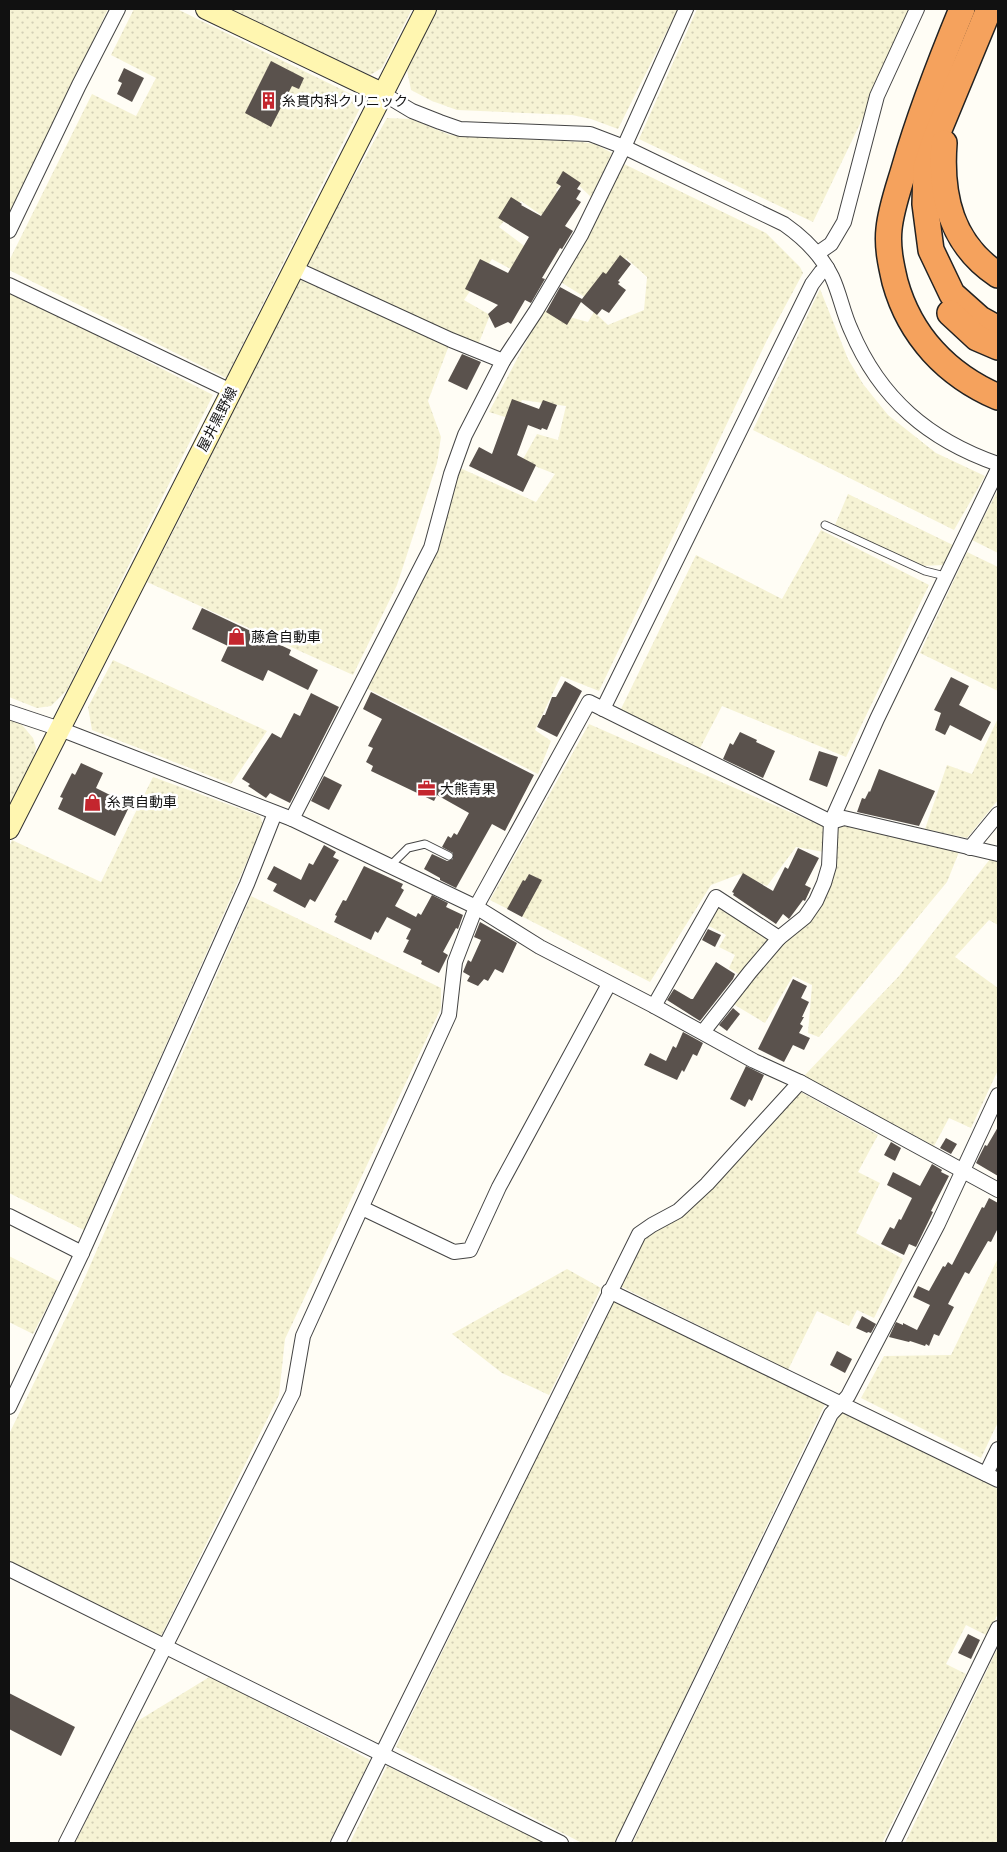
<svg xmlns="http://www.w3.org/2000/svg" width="1007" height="1852" font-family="'Playfair Display','Noto Sans JP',serif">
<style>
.farmland{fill:url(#farmland-dots)}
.building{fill:#5a524d}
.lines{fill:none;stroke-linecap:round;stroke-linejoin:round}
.lane-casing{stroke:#444;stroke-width:9}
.street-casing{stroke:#444;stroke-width:16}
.secondary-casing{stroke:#333;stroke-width:22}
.highway-casing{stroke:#222;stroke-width:28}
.lane{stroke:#fff;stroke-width:7}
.street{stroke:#fff;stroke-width:14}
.secondary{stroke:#fff6b0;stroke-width:20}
.highway{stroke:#f5a25d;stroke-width:25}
.labels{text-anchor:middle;stroke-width:5;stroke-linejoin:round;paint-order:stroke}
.poi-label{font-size:14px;fill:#111;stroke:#fff;text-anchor:start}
.street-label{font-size:14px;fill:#111;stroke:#fff}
</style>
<defs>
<pattern id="farmland-dots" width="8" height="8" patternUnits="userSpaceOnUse" patternTransform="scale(1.25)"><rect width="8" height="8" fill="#f6f3d4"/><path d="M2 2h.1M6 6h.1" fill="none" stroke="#d2cfb5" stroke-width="1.8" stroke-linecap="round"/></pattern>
</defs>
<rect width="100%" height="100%" fill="#fffdf5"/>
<!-- farmland -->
<g class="farmland">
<path d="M9,9H108L9,220Z"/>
<path d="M134,9H177L357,97L361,106L226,378L9,270V261L92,94L136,116L156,78L111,55Z"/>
<path d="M229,9H412L382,68L370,75Z"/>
<path d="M437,9H678L618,129L591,119L572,115L457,110L432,101L411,90L407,70Z"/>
<path d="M697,9H915L813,222L639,139Z"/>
<path d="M387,118L411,119L450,135L582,142L595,144L612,153L591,197L569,176L556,190L564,204L551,222L521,201L499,227L531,251L518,273L492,259L464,300L490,315L476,350L451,340L428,401L441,437L437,463L397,585L353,675L147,582L192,495L299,275Z"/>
<path d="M624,164L766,233L800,267L803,273L767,340L599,691L561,676L535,730L551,741L538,774L366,688L407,596L440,542L455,479L460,468L536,502L555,474L522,461L537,434L558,440L566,406L522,400L512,419L489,412L543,310L588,322L594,312L608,325L644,310L647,277L626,258L591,301L559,281Z"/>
<path d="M820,289L848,359L863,384L888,415L936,453L985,476L954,530L753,430Z"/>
<path d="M9,290L213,395L67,690L51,706L37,708L9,697Z"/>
<path d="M998,490V553L972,540Z"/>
<path d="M848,494L955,546L944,565L920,566L835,525Z"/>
<path d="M821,530L929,585L846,757L722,706L699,750L620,711L696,555L782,599Z"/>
<path d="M967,552L998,567V691L920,653Z"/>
<path d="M113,660L267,731L231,784L92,730L88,707Z"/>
<path d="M998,718V800L967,838L925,829L947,765L972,774Z"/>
<path d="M9,719L22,725L33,738L36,748L33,760L9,810Z"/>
<path d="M589,724L824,827V852L796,847L767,886L740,874L711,885L650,982L490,900Z"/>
<path d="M153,777L260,816L263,825L84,1230L9,1193V847L12,840L101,882Z"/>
<path d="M841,825L959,852L947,882L819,1037L808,1033L812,985L793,976L765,1023L730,1002L775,947L816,909L837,829Z"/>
<path d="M990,859L998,860V925L989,920L955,957L998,988V1070L971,1128L949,1118L934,1146L804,1076L899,976Z"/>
<path d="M251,896L441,988V1008L285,1339L279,1395L160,1638L9,1562V1434L79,1291Z"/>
<path d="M721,905L772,941L743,977L729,968L735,955L719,947L726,935L705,924L715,907Z"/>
<path d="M799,1091L878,1135L858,1172L880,1183L856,1233L903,1259L874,1318L857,1310L849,1326L817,1311L788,1370L618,1285L640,1240Z"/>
<path d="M9,1256L60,1282L33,1334L9,1322Z"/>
<path d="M998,1258V1422L981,1458L861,1398L884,1356L951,1355Z"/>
<path d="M567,1269L601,1288L549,1395L502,1373L452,1334Z"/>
<path d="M613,1301L825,1404L615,1843H582L396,1747Z"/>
<path d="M841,1412L998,1489V1613L988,1636L966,1625L946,1664L966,1674L882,1843H635L633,1842Z"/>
<path d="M998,1647V1843H905L942,1766Z"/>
<path d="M211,1676L370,1760L329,1843H75L136,1722Z"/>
<path d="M387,1766L545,1843H350Z"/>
</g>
<!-- building -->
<g class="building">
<path d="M271,61L304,78L299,89L292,86L271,127L245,113Z"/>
<path d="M124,68L144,78L132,102L117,94L122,83L118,81Z"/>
<path d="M563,171L581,183L577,189L581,191L576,199L581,202L565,226L573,231L562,249L560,248L542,278L545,279L531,303L525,300L511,324L508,322L495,328L488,314L498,305L465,289L480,259L508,273L529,237L498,218L511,197L522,204L521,205L541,216L561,186L556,183Z"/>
<path d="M620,255L631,264L618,281L620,282L618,284L626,290L609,313L602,309L597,315L581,302L567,325L546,312L560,287L582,299L603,272L606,274Z"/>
<path d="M462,354L481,362L467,390L448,381Z"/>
<path d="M512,399L539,409L543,400L557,405L547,430L542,428L541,430L528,425L517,455L536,465L523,492L469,466L479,447L492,454Z"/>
<path d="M202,608L291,650L289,655L318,670L308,690L268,670L263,681L221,661L228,646L192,629Z"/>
<path d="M951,677L969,686L959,705L991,722L981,741L950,725L945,735L935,730L941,713L934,710Z"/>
<path d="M565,681L582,691L557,737L537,727L543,715H545L552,697H556Z"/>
<path d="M371,692L534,775L505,831L492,824L456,888L440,880V878L424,869L432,854L447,861L453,859V853L442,847L448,836L451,838L454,833L457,835L469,813L437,795L434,801L371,771L373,766L366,762L373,748L368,746L382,719L363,709Z"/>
<path d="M311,693L339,707L290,803L270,793L266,798L248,786L250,784L242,779L272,733L281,738L294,713L300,716Z"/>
<path d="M740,732L757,740L756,742L775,751L763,778L723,759L730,743L733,745Z"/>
<path d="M819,751L838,757L827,787L809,780Z"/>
<path d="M81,763L103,773L96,788L130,805L115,836L58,809L63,798L60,797L72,773L75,775Z"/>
<path d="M879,769L935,791L919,826L857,812L862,798L865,799L869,791L870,792Z"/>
<path d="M324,776L342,785L329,810L311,801Z"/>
<path d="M324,845L336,852L333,857L339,860L315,902L310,899L305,908L273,891L277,884L267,879L274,866L301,880L309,863L313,865Z"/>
<path d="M798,848L819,858L805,885L811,888L805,901L803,900L789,919L783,914L776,924L733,895L734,893L732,892L743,873L773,891L785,867L788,869Z"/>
<path d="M364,866L403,884L401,888L404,890L395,906L416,917L418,913L421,915L432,895L448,903L446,907L463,915L458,929L456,928L443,952L448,955L439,973L421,964L422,961L403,952L409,940L406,939L411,929L387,917L378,933L375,931L371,940L334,922L337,916L335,915L343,900L346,901Z"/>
<path d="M529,874L542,880L522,917L507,909L523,880L525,881Z"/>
<path d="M480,922L517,943L503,973L495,969L488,981L484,979L478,986L467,981L470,976L463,972L468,960L471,962L481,940L474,937Z"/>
<path d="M708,929L721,935L715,947L702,940Z"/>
<path d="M716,962L735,974L733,979L700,1021L667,1000L674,989L691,999H693Z"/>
<path d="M793,979L807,986L801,998L809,1002L802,1017H804L800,1024L803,1026L799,1033L810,1038L804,1050L793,1045L784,1062L758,1049Z"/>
<path d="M733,1008L740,1014L727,1031L719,1025Z"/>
<path d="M683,1032L703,1043L697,1056L693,1054L684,1072L682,1070L677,1080L644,1065L650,1053L666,1061L673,1046L676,1048Z"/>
<path d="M746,1066L764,1075L752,1101L749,1099L745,1107L730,1099Z"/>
<path d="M998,1127V1176L976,1163L985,1145L987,1146Z"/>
<path d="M946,1138L957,1144L951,1154L940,1148Z"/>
<path d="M891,1142L901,1148L895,1161L884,1155Z"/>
<path d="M932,1164L942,1170L941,1172L949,1176L931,1211L933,1212L916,1247L909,1244L904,1255L881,1244L890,1227L894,1229L899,1219L901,1220L912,1198L887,1185L893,1172L920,1186Z"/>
<path d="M989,1198L998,1203V1228L991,1242L988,1241L969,1274L965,1272L948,1304L954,1307L939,1336L934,1334L929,1346L926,1344L925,1346L910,1341L909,1342L889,1337L896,1322L903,1325V1323L917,1330L930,1305L913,1297L918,1286L929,1291L943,1266L945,1267L948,1262L952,1265L982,1207L984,1208Z"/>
<path d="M862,1316L876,1324L871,1333L868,1332L867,1333L856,1328Z"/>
<path d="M837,1351L852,1359L845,1373L830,1365Z"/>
<path d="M968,1634L980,1640L971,1659L958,1653Z"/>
<path d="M9,1693L75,1727L61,1756L9,1729Z"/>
</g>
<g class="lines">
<defs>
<g id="lane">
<path d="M825,525L925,571L945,576"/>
<path d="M390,866L408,848L425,844L449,856"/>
</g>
<g id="street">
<path d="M382,93L412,111L440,122L460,129L590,134L624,147L784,224C804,238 821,254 832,277C840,294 843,313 851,330C880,399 929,440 998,464"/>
<path d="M9,231L79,85L118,9"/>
<path d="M818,253L831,244L844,222L877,96L917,9"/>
<path d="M294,268L451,340L503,361"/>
<path d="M9,285L231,391"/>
<path d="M603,709L812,284L821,272L827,268"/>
<path d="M9,712L60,729L292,819L390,866L476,907L540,947L654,1006L754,1061L800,1082L998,1190"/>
<path d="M292,819L431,548L451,474L465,435L503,361L536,311L581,235L624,147L686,9"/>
<path d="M970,848L998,814"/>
<path d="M654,1006L716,897L779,938L805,917L816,901L824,883L829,866L831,822L877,719L998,469"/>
<path d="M703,1032L750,972L779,938"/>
<path d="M362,1208L454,1252L470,1250L499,1187L609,984"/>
<path d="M9,1216L82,1253"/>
<path d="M609,1291L998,1480"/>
<path d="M9,1407L82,1253L247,884L275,813"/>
<path d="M986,1474L998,1449"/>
<path d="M9,1569L561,1843"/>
<path d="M66,1843L293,1393L303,1336L449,1015L455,962L476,907L589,702L831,822L844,818L998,854"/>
<path d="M338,1843L639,1234L652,1225L678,1211L707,1184L800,1082"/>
<path d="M623,1843L831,1414L848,1396L938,1224L998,1095"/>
<path d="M893,1843L998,1628"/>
</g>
<g id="secondary">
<path d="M206,9L382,93"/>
<path d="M9,829L426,9"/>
</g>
<g id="highway">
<path d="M962,9C941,60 920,113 905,166C899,187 891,208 889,229C887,247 891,265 895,282C910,336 947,375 998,397"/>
<path d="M989,9L936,137L926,167L925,204L931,250L952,294L980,319L998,329"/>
<path d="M944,143C940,196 951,244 998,275"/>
<path d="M950,313L977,338L998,347"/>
</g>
</defs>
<!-- lane casing -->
<use href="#lane" class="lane-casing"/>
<!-- street casing -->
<use href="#street" class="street-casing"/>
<!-- secondary casing -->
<use href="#secondary" class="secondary-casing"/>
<!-- highway casing -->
<use href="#highway" class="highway-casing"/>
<!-- lane -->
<use href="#lane" class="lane"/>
<!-- street -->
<use href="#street" class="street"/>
<!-- secondary -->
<use href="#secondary" class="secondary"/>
<!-- highway -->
<use href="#highway" class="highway"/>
</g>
<!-- icons -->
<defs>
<symbol id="building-bare" viewBox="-9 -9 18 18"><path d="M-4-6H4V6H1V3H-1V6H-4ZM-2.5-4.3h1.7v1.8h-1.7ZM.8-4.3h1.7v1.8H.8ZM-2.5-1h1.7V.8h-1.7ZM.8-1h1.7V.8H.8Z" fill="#c4262e" stroke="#fff" stroke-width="2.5" paint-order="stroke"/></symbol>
<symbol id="shop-bare" viewBox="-9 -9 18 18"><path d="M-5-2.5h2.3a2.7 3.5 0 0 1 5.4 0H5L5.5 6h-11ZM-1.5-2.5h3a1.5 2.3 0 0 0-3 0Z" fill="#c4262e" stroke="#fff" stroke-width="2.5" paint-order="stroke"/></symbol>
<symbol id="office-bare" viewBox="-9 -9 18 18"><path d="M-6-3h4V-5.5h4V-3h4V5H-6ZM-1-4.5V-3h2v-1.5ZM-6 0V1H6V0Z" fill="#c4262e" stroke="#fff" stroke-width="2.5" paint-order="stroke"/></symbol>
</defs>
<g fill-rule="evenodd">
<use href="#building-bare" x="256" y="88" width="25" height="25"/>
<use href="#shop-bare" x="224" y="624" width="25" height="25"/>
<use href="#office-bare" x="414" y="776" width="25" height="25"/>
<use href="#shop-bare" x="80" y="790" width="25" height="25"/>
</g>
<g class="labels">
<!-- poi labels -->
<g class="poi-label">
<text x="282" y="106">糸貫内科クリニック</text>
<text x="251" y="642">藤倉自動車</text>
<text x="440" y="794">大熊青果</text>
<text x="107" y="807">糸貫自動車</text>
</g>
<!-- street labels -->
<g class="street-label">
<text transform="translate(217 419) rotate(-63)" y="5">屋井黒野線</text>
</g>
</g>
<!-- border -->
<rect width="1007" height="1852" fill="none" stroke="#111111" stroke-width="20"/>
</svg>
